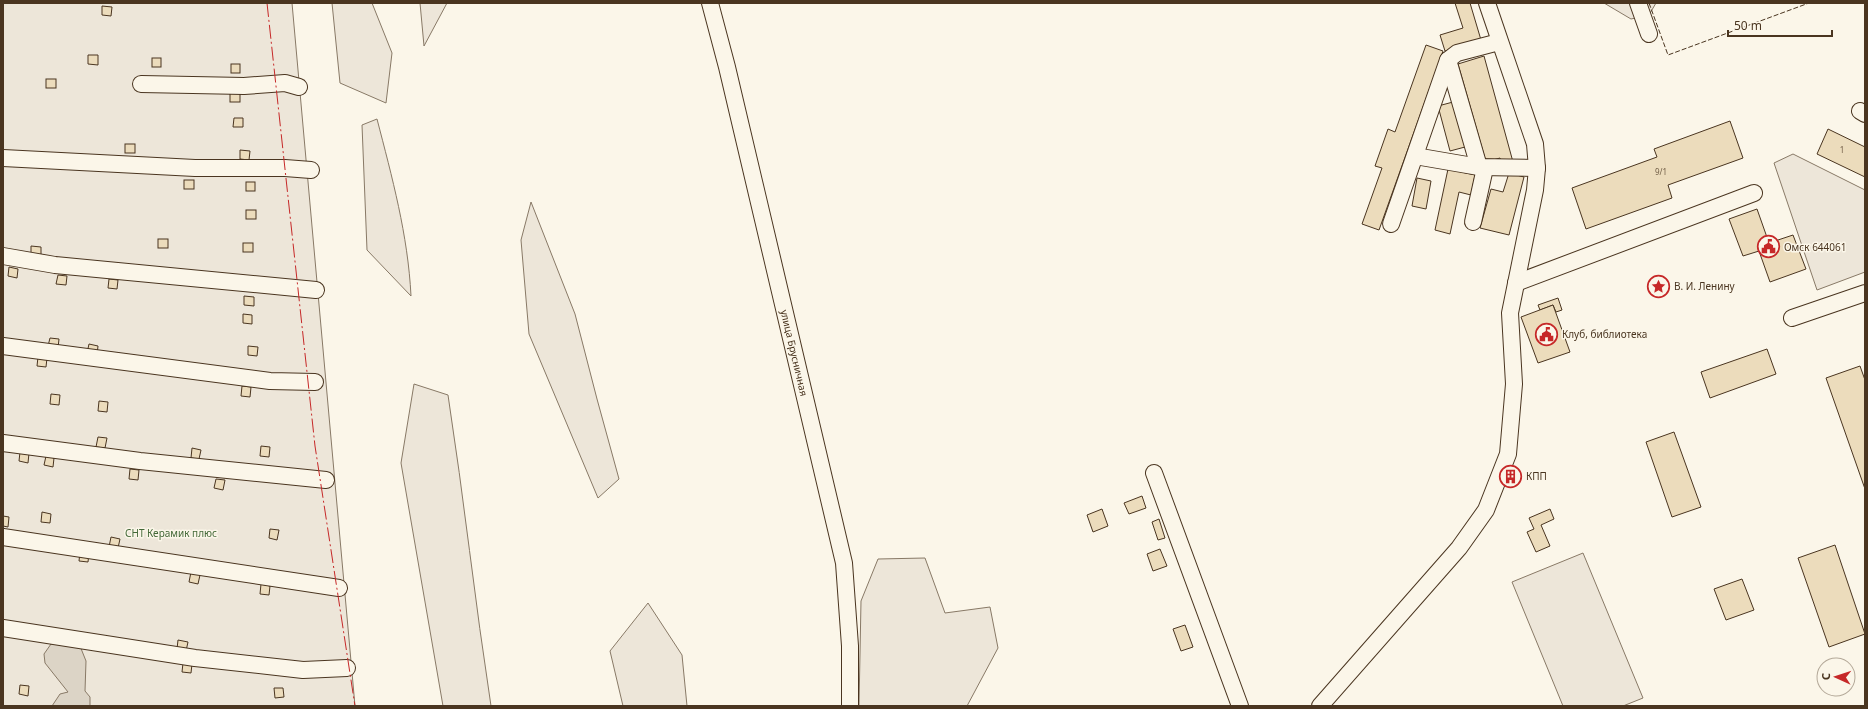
<svg xmlns="http://www.w3.org/2000/svg" width="1868" height="709" font-family="'Noto Sans',sans-serif">
<style>
.green{fill:#ede6d9;stroke:#887966}
.water{fill:#dcd4c6;stroke:#887966}
.building{fill:#ecdcbc;stroke:#4a3520}
.lines{fill:none;stroke-linecap:round;stroke-linejoin:round}
.minor-casing{stroke:#4a3520;stroke-width:18}
.minor{stroke:#fbf6e9;stroke-width:16}
.fence{stroke:#4a3520;stroke-width:1;stroke-dasharray:5 2;stroke-linecap:butt}
.power{stroke:#c62828;stroke-width:1;stroke-dasharray:14 3 2 3;stroke-linecap:butt}
.labels{text-anchor:middle;stroke-width:3;stroke-linejoin:round;paint-order:stroke}
.number-label{font-size:8px;fill:#725f47}
.poi-label{font-size:10px;fill:#4a3520;stroke:#fbf6e9;text-anchor:start}
.street-label{font-size:10px;fill:#4a3520;stroke:#fbf6e9}
.park-label{font-size:10px;fill:#436837;stroke:#fbf6e9}
</style>
<rect width="100%" height="100%" fill="#fbf6e9"/>
<!-- green -->
<g class="green">
<path d="M3,3H292L355,706H3Z"/>
<path d="M332,3H372L392,53L386,103L340,83Z"/>
<path d="M420,3H447L424,46Z"/>
<path d="M1604,3H1656L1649,15L1631,19Z"/>
<path d="M377,119C392,177 408,235 411,296L367,250L362,125Z"/>
<path d="M1793,154L1865,190V272L1817,290L1774,163Z"/>
<path d="M531,202L575,314L597,399L619,479L598,498L529,334L521,240Z"/>
<path d="M414,384L448,395C464,498 475,603 491,706H443L401,463Z"/>
<path d="M1583,553L1643,698L1623,706H1563L1512,582Z"/>
<path d="M925,558L945,613L990,607L998,648L967,706H859L861,601L878,559Z"/>
<path d="M648,603L682,655L687,706H623L610,651Z"/>
</g>
<!-- water -->
<path class="water" d="M60,641L80,646L86,661L85,691L90,697V706H52L60,694L68,692L45,663L44,654L51,644Z"/>
<!-- building -->
<g class="building">
<path d="M1455,3H1470L1481,40L1445,51L1440,35L1463,28Z"/>
<path d="M102,6L112,7L111,16L102,15Z"/>
<path d="M1426,45L1443,51L1379,230L1362,224L1382,168L1375,166L1388,129L1395,132Z"/>
<path d="M88,55H98V65L88,64Z"/>
<path d="M1484,56L1513,162L1502,165L1500,158L1486,162L1458,64Z"/>
<rect x="152" y="58" width="9" height="9"/>
<rect x="231" y="64" width="9" height="9"/>
<rect x="46" y="79" width="10" height="9"/>
<rect x="230" y="93" width="10" height="9"/>
<path d="M1453,102L1465,147L1450,151L1438,106Z"/>
<path d="M234,118H243V127H233Z"/>
<path d="M1730,121L1743,158L1668,185L1672,198L1586,229L1572,188L1657,157L1654,149Z"/>
<path d="M1828,129L1865,147V177L1817,154Z"/>
<rect x="125" y="144" width="10" height="9"/>
<path d="M240,150L250,151L249,160L240,159Z"/>
<path d="M1448,169L1475,175L1471,195L1459,192L1450,234L1435,230Z"/>
<path d="M1509,173L1524,177L1509,235L1480,228L1491,189L1503,192Z"/>
<path d="M1417,178L1431,181L1426,209L1412,206Z"/>
<rect x="184" y="180" width="10" height="9"/>
<rect x="246" y="182" width="9" height="9"/>
<path d="M1757,209L1769,243L1793,235L1806,269L1770,282L1759,251L1743,256L1729,219Z"/>
<rect x="246" y="210" width="10" height="9"/>
<rect x="158" y="239" width="10" height="9"/>
<rect x="243" y="243" width="10" height="9"/>
<path d="M31,246L41,247V256L31,255Z"/>
<path d="M9,267L18,269L17,278L8,276Z"/>
<path d="M58,275L67,276L66,285L56,284Z"/>
<path d="M109,279L118,280L117,289L108,288Z"/>
<path d="M244,296L254,297V306L244,305Z"/>
<path d="M1558,298L1562,310L1556,312L1553,305L1540,310L1538,305Z"/>
<path d="M1553,305L1570,352L1538,363L1521,317Z"/>
<path d="M243,314L252,315V324L243,323Z"/>
<path d="M50,338L59,339L58,348L48,346Z"/>
<path d="M89,344L98,346L97,355L87,353Z"/>
<path d="M248,346L258,347L257,356L248,355Z"/>
<path d="M1767,349L1776,374L1710,398L1701,372Z"/>
<path d="M38,357L47,358L46,367L37,366Z"/>
<path d="M1860,366L1865,380V489L1826,378Z"/>
<path d="M242,386L251,387L250,397L241,396Z"/>
<path d="M51,394L60,395L59,405L50,404Z"/>
<path d="M99,401L108,402L107,412L98,411Z"/>
<path d="M1674,432L1701,507L1672,517L1646,442Z"/>
<path d="M98,437L107,438L105,448L96,447Z"/>
<path d="M261,446L270,447L269,457L260,456Z"/>
<path d="M192,448L201,450L199,459L191,458Z"/>
<path d="M20,452L29,453L28,463L19,461Z"/>
<path d="M46,456L54,458L53,467L44,465Z"/>
<path d="M130,469L139,470L138,480L129,479Z"/>
<path d="M1513,471L1516,477L1508,481L1505,474Z"/>
<path d="M216,479L225,480L223,490L214,488Z"/>
<path d="M1142,496L1146,508L1129,514L1124,503Z"/>
<path d="M1102,509L1108,526L1093,532L1087,515Z"/>
<path d="M1550,509L1554,519L1541,525L1550,546L1536,552L1527,532L1534,529L1529,518Z"/>
<path d="M42,512L51,514L50,523L41,522Z"/>
<path d="M3,516L9,517L8,527L3,526Z"/>
<path d="M1159,519L1165,538L1158,540L1152,522Z"/>
<path d="M270,529L279,530L277,540L269,538Z"/>
<path d="M111,537L120,539L118,548L109,547Z"/>
<path d="M1835,545L1865,634L1829,647L1798,558Z"/>
<path d="M1160,549L1167,566L1153,571L1147,554Z"/>
<path d="M80,552L89,553L88,562L79,561Z"/>
<path d="M191,572L200,575L198,584L189,582Z"/>
<path d="M1742,579L1754,610L1726,620L1714,589Z"/>
<path d="M261,584L270,586L269,595L260,594Z"/>
<path d="M1185,625L1193,647L1181,651L1173,629Z"/>
<path d="M178,640L188,642L186,651L177,649Z"/>
<path d="M183,663L192,664L191,673L182,672Z"/>
<path d="M20,685L29,686L28,696L19,694Z"/>
<path d="M274,688H283L284,697L275,698Z"/>
</g>
<g class="lines">
<defs>
<g id="minor">
<path id="s1" d="M710,3L727,67L844,563L850,646V706"/>
<path d="M1638,3L1649,34"/>
<path d="M1448,60L1479,167"/>
<path d="M141,84L244,86L285,83L299,87"/>
<path d="M1860,111L1865,114"/>
<path d="M1415,156L1479,167L1537,168"/>
<path d="M3,158L195,168H285L311,170"/>
<path d="M1473,222L1485,168"/>
<path d="M1391,224L1448,60L1457,53L1499,42"/>
<path d="M3,256L55,265L316,290"/>
<path d="M1516,283L1754,193"/>
<path d="M1792,318L1865,293"/>
<path d="M3,346L270,381L315,382"/>
<path d="M3,443L140,461L326,480"/>
<path d="M1154,473L1240,706"/>
<path d="M3,537L339,588"/>
<path d="M3,628L195,658L303,670L347,668"/>
<path d="M1320,706L1459,548L1486,510L1508,454L1514,384L1510,313L1535,190L1537,168L1535,144L1487,3"/>
</g>
</defs>
<!-- minor casing -->
<use href="#minor" class="minor-casing"/>
<!-- minor -->
<use href="#minor" class="minor"/>
<!-- fence -->
<path class="fence" d="M1649,3L1668,55L1809,3"/>
<!-- power -->
<path class="power" d="M267,3L315,446L355,706"/>
</g>
<!-- icons -->
<defs>
<symbol id="civic-ring" viewBox="-11 -11 22 22"><circle r="9.5" fill="#fbf6e9" stroke="#c62828" stroke-width="1.5"/><path d="M-.6-6.5H3V-4.5H.6V-3L4-1V1h2V6H-6V1h2V-1L-.6-3ZM-1.2 2.5V6h2.4V2.5Z" fill="#c62828"/></symbol>
<symbol id="sight-ring" viewBox="-11 -11 22 22"><circle r="9.5" fill="#fbf6e9" stroke="#c62828" stroke-width="1.5"/><path d="M0-6L1.8-2.2L6-1.7L2.9 1.2L3.7 5.4L0 3.3L-3.7 5.4L-2.9 1.2L-6-1.7L-1.8-2.2Z" fill="#c62828"/></symbol>
<symbol id="building-ring" viewBox="-11 -11 22 22"><circle r="9.5" fill="#fbf6e9" stroke="#c62828" stroke-width="1.5"/><path d="M-4-6H4V6H1V3H-1V6H-4ZM-2.5-4.3h1.7v1.8h-1.7ZM.8-4.3h1.7v1.8H.8ZM-2.5-1h1.7V.8h-1.7ZM.8-1h1.7V.8H.8Z" fill="#c62828"/></symbol>
</defs>
<g fill-rule="evenodd">
<use href="#civic-ring" x="1756" y="234" width="25" height="25"/>
<use href="#sight-ring" x="1646" y="274" width="25" height="25"/>
<use href="#civic-ring" x="1534" y="322" width="25" height="25"/>
<use href="#building-ring" x="1498" y="464" width="25" height="25"/>
</g>
<g class="labels">
<!-- number labels -->
<g class="number-label">
<text x="1842" y="153">1</text>
<text x="1661" y="175">9/1</text>
</g>
<!-- poi labels -->
<g class="poi-label">
<text x="1784" y="251">Омск 644061</text>
<text x="1674" y="290">В. И. Ленину</text>
<text x="1562" y="338">Клуб, библиотека</text>
<text x="1526" y="480">КПП</text>
</g>
<!-- street labels -->
<g class="street-label">
<text dy="4" stroke="none"><textPath href="#s1" startOffset="360">улица Брусничная</textPath></text>
</g>
<!-- park labels -->
<g class="park-label">
<text x="171" y="537">СНТ Керамик плюс</text>
</g>
</g>
<!-- border -->
<rect width="1868" height="709" fill="none" stroke="#4a3520" stroke-width="8"/>
<!-- north arrow -->
<g transform="translate(1836 677) rotate(273)"><circle r="19" fill="#fbf6e9" stroke="#b4a999"/>
<path d="M0-3L7 15L0 10L-7 15Z" fill="#c62828"/>
<text y="-6" font-size="11" font-weight="bold" text-anchor="middle" fill="#4a3520">С</text>
</g>
<!-- scale -->
<path d="M1728 30v6h104v-6" fill="none" stroke="#4a3520" stroke-width="2"/>
<text x="1734" y="30" font-size="12" fill="#4a3520" stroke="#fbf6e9" stroke-width="3" paint-order="stroke">50 m</text>
</svg>
